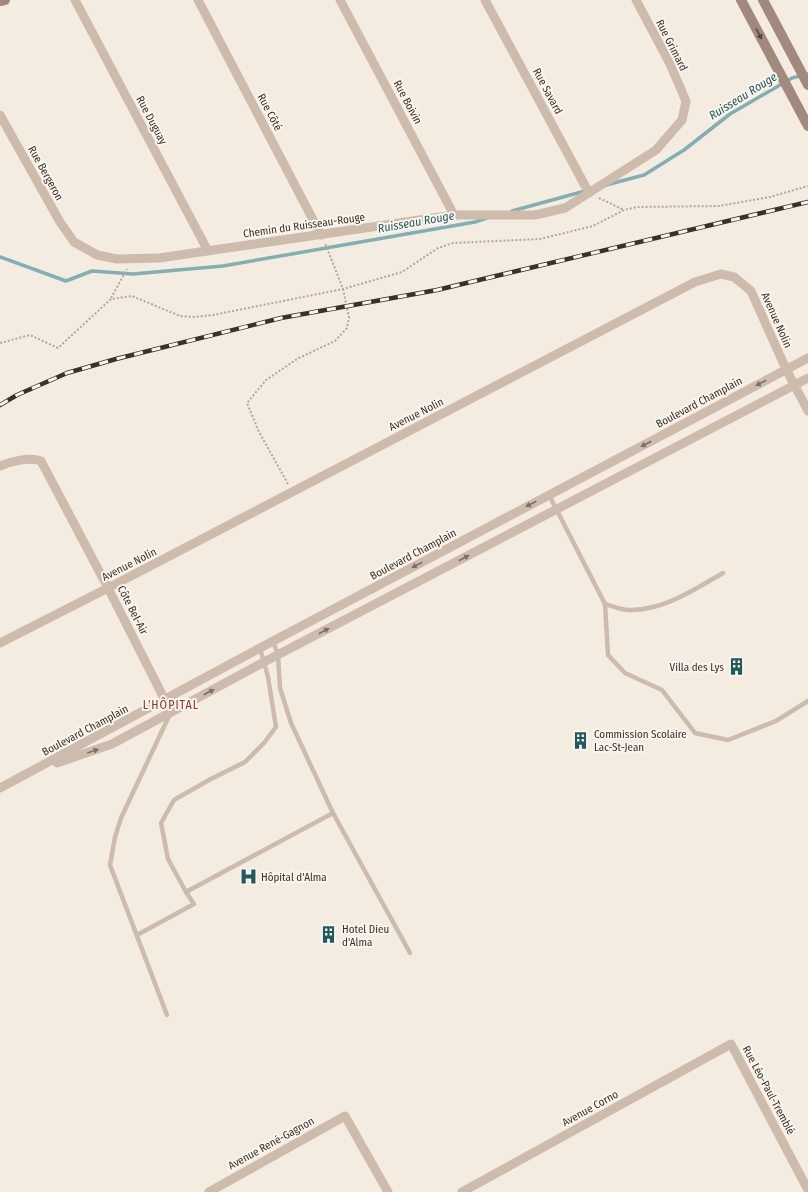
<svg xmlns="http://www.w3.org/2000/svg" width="808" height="1192" font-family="'Fira Sans Condensed',sans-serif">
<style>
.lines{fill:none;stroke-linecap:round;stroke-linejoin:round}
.stream{stroke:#7fb0b2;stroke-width:3.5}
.path{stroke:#b9a596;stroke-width:2;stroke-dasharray:2 2;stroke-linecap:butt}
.lane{stroke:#cdbbac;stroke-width:4.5}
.street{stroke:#cdbbac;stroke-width:9}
.secondary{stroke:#a18a7d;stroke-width:10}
.rail-casing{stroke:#3b302b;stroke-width:4.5}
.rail{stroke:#fbf5ee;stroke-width:3;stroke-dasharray:9;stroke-linecap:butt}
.oneway{fill:#544640}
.oneway2{fill:#7d6f65}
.labels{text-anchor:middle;stroke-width:4;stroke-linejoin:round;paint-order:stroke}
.street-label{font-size:11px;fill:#3b302b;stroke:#fbf5ee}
.poi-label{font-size:11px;fill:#3b302b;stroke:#fbf5ee;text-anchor:start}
.water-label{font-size:12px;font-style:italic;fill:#1f5a5e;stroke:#fbf5ee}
.neighbourhood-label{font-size:12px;letter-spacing:1px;fill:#8c3b22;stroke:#fbf5ee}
</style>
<rect width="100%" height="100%" fill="#f4ebe1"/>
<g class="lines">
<!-- stream -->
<g class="stream">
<path d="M606,185L644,175L684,150L730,114L792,78L808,74"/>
<path d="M512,211L585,191"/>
<path d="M0,257L66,281L92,271L133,274L223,266L475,222L487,218"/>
</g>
<!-- path -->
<g class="path">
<path d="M599,198L624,210"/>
<path d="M111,298L127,269"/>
<path d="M0,343L30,335L58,348L111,299L132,296L180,316L193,317L213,315L343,289L402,272L438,248L453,243L540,239L593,226L624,210L637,207L719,206L770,197L808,186"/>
<path d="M288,484L259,432L247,403L266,380L297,359L335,341L347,328L349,317L343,289L325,243"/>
</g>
<!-- lane -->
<g class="lane">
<path d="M549,495L605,604C612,606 621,610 629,610C663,611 695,589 723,573"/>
<path d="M605,604L608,655L625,673L662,690L695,733L728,740L776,721L808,701"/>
<path d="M260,648L268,677L276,727L264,743L245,762L209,780L174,800L161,823L168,859L186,892L333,813L291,723L280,688L278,655L273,641"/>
<path d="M333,813L410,953"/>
<path d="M137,935L194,904L186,892"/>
<path d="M167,1015L110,865L115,837L121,818L170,714"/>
</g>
<!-- street -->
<g class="street">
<path d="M75,0L208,251"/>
<path d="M198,0L321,235"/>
<path d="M340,0L454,215"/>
<path d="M485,0L589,193"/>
<path d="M0,115L60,222L74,242L97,255L117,259L159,258L454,215H535L565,208L656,150L682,120L686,101L670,64L636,0"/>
<path d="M0,466C12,461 29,457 41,461L108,588L171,712"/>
<path d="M0,643L108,588L695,282L721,274L734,277L751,291L786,369L808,411"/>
<path d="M57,763L112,744L264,662L808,378"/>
<path d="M0,788L260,648L808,358"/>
<path d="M209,1192L345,1116L388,1192"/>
<path d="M462,1192L731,1044L808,1190"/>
</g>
<!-- secondary -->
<g class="secondary">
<path d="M741,0L808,126"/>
<path d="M763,0L808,85"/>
<path d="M0,1L5,0"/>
</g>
<defs>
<path id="rail" d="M0,405L17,395L67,373L116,359L281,318L437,290L808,202"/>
</defs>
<!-- rail casing -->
<use href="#rail" class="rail-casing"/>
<!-- rail -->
<use href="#rail" class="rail"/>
</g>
<!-- one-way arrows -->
<defs><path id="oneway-solid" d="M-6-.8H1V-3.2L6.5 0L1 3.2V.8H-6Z"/></defs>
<use class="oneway" href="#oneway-solid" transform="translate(759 34) rotate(62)"/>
<g class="oneway2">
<use href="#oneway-solid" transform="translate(761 383) rotate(152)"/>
<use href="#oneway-solid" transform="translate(646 444) rotate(152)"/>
<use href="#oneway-solid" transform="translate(531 504) rotate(152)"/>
<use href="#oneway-solid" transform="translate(464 558) rotate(-28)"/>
<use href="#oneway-solid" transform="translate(417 565) rotate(152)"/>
<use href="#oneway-solid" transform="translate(324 631) rotate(-28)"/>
<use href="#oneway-solid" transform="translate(209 692) rotate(-28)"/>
<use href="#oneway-solid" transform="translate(93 751) rotate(-19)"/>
</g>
<!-- icons -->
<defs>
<symbol id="building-bare" viewBox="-9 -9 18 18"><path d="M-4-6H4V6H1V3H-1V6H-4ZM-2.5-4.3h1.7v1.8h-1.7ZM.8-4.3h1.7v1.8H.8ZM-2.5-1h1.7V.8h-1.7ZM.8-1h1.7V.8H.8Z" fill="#1f5a5e" stroke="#fbf5ee" stroke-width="2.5" paint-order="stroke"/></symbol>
<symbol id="hospital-bare" viewBox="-9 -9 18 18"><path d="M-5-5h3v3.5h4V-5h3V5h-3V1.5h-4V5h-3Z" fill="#1f5a5e" stroke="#fbf5ee" stroke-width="2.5" paint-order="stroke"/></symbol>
</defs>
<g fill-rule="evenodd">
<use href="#building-bare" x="724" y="654" width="25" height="25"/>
<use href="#building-bare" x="568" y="728" width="25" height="25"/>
<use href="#hospital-bare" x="236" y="864" width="25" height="25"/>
<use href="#building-bare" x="316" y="922" width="25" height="25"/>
</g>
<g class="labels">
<!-- street labels -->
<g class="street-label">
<text transform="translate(672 45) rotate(63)" y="4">Rue Grimard</text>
<text transform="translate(548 91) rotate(62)" y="4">Rue Savard</text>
<text transform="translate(408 102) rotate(62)" y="4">Rue Boivin</text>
<text transform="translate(270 112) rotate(62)" y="4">Rue Côté</text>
<text transform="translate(152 120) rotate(62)" y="4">Rue Duguay</text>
<text transform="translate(46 173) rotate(61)" y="4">Rue Bergeron</text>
<text transform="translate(304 225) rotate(-8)" y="4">Chemin du Ruisseau-Rouge</text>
<text transform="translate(777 320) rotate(66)" y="4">Avenue Nolin</text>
<text transform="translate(699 402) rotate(-28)" y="4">Boulevard Champlain</text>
<text transform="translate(416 414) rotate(-27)" y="4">Avenue Nolin</text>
<text transform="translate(413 554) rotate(-28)" y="4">Boulevard Champlain</text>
<text transform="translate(129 564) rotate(-27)" y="4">Avenue Nolin</text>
<text transform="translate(133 610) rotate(63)" y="4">Côte Bel-Air</text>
<text transform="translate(85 730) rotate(-28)" y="4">Boulevard Champlain</text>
<text transform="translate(769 1090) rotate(62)" y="4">Rue Léo-Paul-Tremblé</text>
<text transform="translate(590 1108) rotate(-29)" y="4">Avenue Corno</text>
<text transform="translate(271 1143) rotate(-29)" y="4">Avenue René-Gagnon</text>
</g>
<!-- poi labels -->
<g class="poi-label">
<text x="724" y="671" text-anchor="end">Villa des Lys</text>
<text x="594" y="738">Commission Scolaire<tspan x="594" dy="13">Lac-St-Jean</tspan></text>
<text x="261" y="881">Hôpital d'Alma</text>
<text x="342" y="933">Hotel Dieu<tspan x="342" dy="13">d'Alma</tspan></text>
</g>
<!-- water labels -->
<g class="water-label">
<text transform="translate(743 96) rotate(-32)" y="4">Ruisseau Rouge</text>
<text transform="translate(416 222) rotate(-10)" y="4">Ruisseau Rouge</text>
</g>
<!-- neighbourhood labels -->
<g class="neighbourhood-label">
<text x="171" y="709">L'HÔPITAL</text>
</g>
</g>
</svg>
